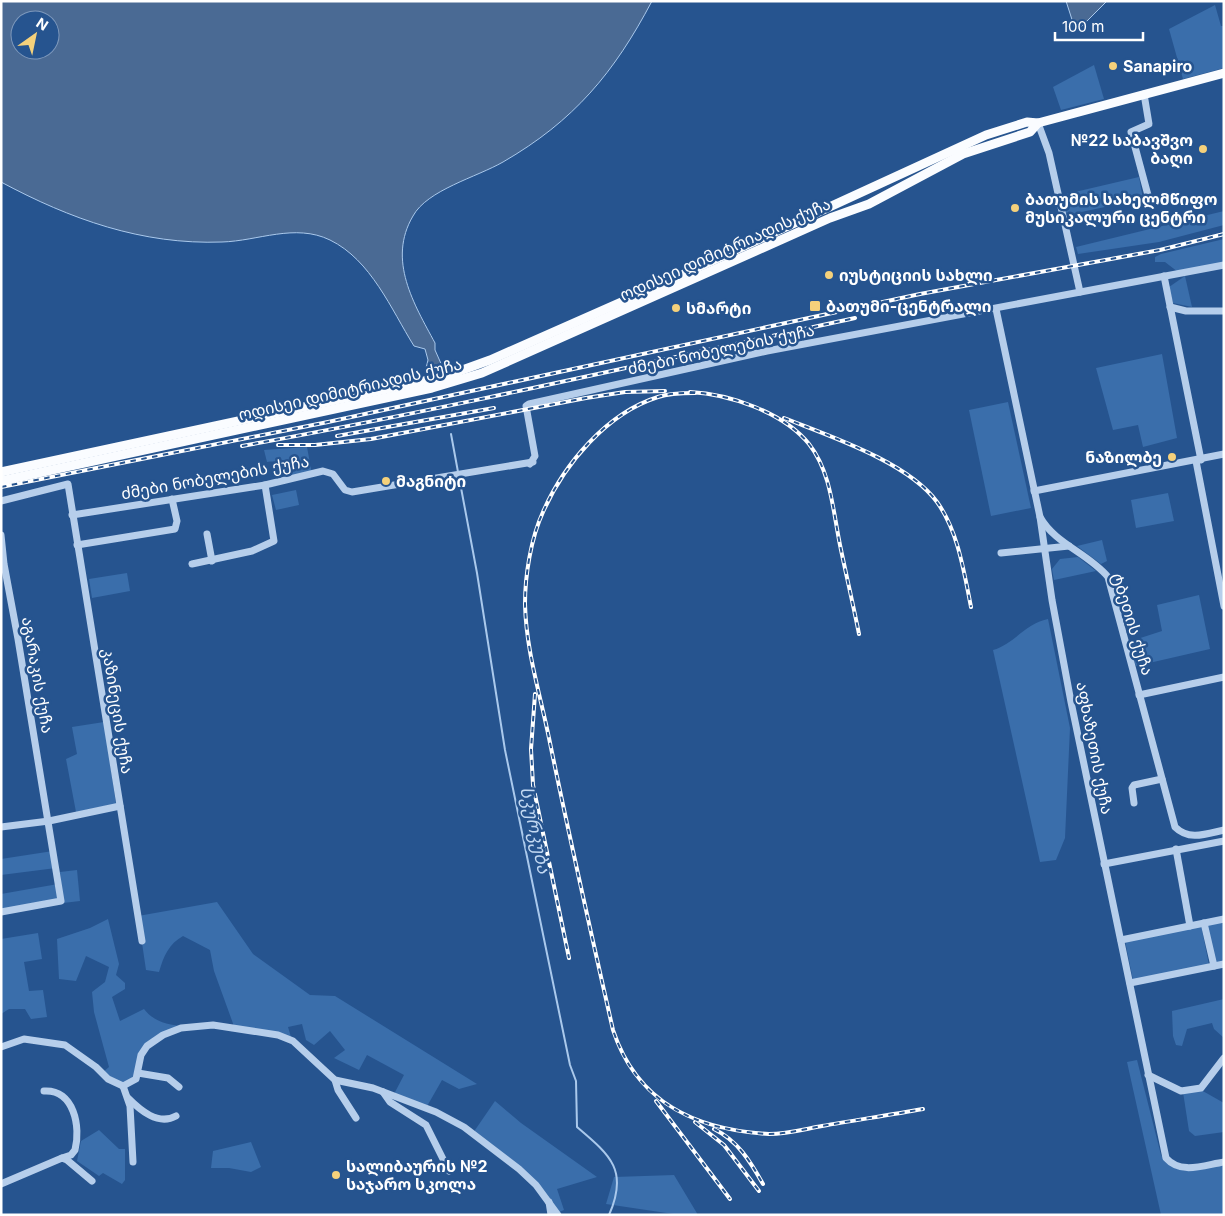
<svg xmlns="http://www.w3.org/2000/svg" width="1225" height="1216" font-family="Inter,'Noto Sans Georgian',sans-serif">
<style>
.green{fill:#3a6eab}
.water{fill:#4a6a94;stroke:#aac9ec;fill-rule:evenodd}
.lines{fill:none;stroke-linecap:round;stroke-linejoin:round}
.stream{stroke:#aac9ec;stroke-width:2}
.minor{stroke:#b6ceeb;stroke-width:7}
.major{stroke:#fafcff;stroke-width:9}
.rail-casing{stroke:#fff;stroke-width:4}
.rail{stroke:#26548f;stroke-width:2;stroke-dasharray:5.5;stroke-linecap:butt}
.poi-dot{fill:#f5d17b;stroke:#26548f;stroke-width:2}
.labels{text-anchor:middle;stroke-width:5;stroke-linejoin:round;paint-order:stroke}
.poi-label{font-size:16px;font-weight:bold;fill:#fff;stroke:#26548f;text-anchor:start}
.street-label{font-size:16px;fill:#fff;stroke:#26548f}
.water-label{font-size:18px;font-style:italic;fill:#c2d8f2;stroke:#26548f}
</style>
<rect width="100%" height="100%" fill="#26548f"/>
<!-- green -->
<g class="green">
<path d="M1215,5L1221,26H1224V68L1183,79L1169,29Z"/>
<path d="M1094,65L1104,99L1061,110L1053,87Z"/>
<path d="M1139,177L1143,199L1067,215L1062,195Z"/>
<path d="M1224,211V225L1159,242L1078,254L1076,247Z"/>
<path d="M1224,239V263L1178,272L1165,262H1155V257L1161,254Z"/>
<path d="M1185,276L1192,307L1173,303L1169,287Z"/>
<path d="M1162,354L1177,438L1143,447L1138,425L1113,430L1096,368Z"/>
<path d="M1008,402L1031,508L991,516L969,410Z"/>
<path d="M307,447L312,474L294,478C287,465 283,460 267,462L264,450Z"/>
<path d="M296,490L299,505L276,510L272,495Z"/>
<path d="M1168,493L1174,521L1136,528L1131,500Z"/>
<path d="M1102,540L1107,561L1101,564L1077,546Z"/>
<path d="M1078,557L1096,571L1054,580L1052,569L1060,559Z"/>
<path d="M127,573L130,591L92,598L89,579Z"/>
<path d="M1199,595L1210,649L1136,666L1128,642L1162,631L1157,605Z"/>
<path d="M1048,619L1070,728L1065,838L1056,860L1040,862L993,650C1014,644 1026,623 1048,619Z"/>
<path d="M104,722L116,804L76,812L66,759L77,754L72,727Z"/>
<path d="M53,851L56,868L1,875V859Z"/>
<path d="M77,870L80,901L63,903L60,872Z"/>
<path d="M58,884L61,901L1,912V894Z"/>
<path d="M217,902L253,954L310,995L335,996L477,1084L459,1089L442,1080L426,1108L393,1096L404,1075L367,1055L359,1070L334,1058L345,1050L330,1031L314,1045L306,1040L302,1024L288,1027L291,1037L235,1029L214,971L210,950L183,936C169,944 164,955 159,972L146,970L138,916Z"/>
<path d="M108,919L119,964L116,975L125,983V989L112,997L120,1021L144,1009C155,1023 168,1024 185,1027L147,1046L138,1073L123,1086L102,1073L109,1067L94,1012L92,992L105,982L109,967L86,956L76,981L59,979L57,939L90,928Z"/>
<path d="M1224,920V962L1215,964L1206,923Z"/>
<path d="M1201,925L1209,965L1133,980L1125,941Z"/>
<path d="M38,933L42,959L24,962L29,991L43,990L47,1017L31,1019L25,1009H9L1,1014V939Z"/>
<path d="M1224,999V1038L1214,1029L1212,1023L1187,1029L1182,1046L1176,1045L1173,1036L1172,1011Z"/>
<path d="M1137,1060L1161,1155C1177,1180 1199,1168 1224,1164V1215H1161L1127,1062Z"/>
<path d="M1201,1090L1224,1103V1132L1195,1136L1189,1131L1183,1092Z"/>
<path d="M495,1101L521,1123L597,1177L557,1189L564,1210L557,1213L543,1193L473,1133Z"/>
<path d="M99,1130L119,1149H125V1180L122,1184L103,1173L99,1176L77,1161L81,1141Z"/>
<path d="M251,1142L261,1167L251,1172L229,1168H211L213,1151Z"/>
<path d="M674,1175L698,1215H680L606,1204L614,1177Z"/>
</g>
<!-- water -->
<g class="water">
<path d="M1,1H652C614,73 574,121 503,162C477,177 427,190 413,216C387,260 414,304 435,343V350L443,368L425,372L428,360L425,349L414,346C391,309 371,260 330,240C295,223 258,241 222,242C142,245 70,219 1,182ZM20,20H50V50H20Z"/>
<path d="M1066,1H1107L1076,32Z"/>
</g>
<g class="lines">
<!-- stream -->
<g class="stream">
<path d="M451,434L458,472"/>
<path d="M459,477L477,573L505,750L570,1065L576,1081L577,1127C610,1155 629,1170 609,1215"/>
</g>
<!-- minor -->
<g class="minor">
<path d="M1144,94L1149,124L1131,132L1149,199"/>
<path d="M1038,123L1049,153L1080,292"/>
<path d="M1164,276L1201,460"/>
<path d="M1170,307L1186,311H1224"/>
<path d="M996,309L1040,517C1055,544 1088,553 1108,577L1175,827C1189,841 1206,834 1224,830"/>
<path d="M1196,461L1224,606"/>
<path d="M530,464L535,456L526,406L529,404L767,351L1224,265"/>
<path d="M1034,491L1224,454"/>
<path d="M1,501L68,484L142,941"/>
<path d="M72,515L265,485L323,471L333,474L345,490L352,492L533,462"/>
<path d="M1040,517L1052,600L1071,702L1166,1158C1181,1175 1204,1165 1224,1162"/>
<path d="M207,534L212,561"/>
<path d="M1,535L4,564L18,639L61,901L1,912"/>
<path d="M77,545L175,529L177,521L172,499"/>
<path d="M1001,553L1069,546"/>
<path d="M192,564L252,551L274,541L265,485"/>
<path d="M1139,695L1224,677"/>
<path d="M1134,803L1132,788L1134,785L1162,779"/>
<path d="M1,827L49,821L120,806"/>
<path d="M1176,849L1190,926"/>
<path d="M1104,864L1224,841"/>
<path d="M1204,923L1214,966"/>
<path d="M1121,940L1224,919"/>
<path d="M1130,983L1224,964"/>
<path d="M1,1047L24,1039L65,1045L96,1067L108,1079L123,1086L136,1079L141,1055L147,1046L163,1035L181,1028L213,1025L278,1035L293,1041L335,1080L373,1088L436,1112L464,1127L519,1169L536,1185L558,1215"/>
<path d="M138,1073L168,1078L179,1087"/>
<path d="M1148,1075L1181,1091L1201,1088L1224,1058"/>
<path d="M335,1080L338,1090L356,1118"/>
<path d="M123,1086L130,1106L133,1162"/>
<path d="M44,1091C74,1089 81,1127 75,1150L71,1155L62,1158"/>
<path d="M383,1092L390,1102L426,1125L449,1171"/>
<path d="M128,1098C140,1110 158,1126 176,1116"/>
<path d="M1,1184L62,1158L67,1160L92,1181"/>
<path d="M549,1202L551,1215"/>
</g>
<!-- major -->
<g class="major">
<path d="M1,472L443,377L490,360L662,284L986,135L1027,122L1038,123L1224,73"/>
<path d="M1,481L432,388L482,373L830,218L869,204L963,154L1030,132L1038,123"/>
</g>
<defs>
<g id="rail">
<path d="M690,392C729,394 783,412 809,444C831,472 833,511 840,545C846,574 853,604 859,634"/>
<path d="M695,393C683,393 670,393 658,397C607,413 564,464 543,512C531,538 525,575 525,604C526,650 540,694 549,738C569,836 591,933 613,1030C637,1103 696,1130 769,1134C787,1134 805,1129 822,1126C856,1120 890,1115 923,1109"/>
<path d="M784,418C829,436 908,462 937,502C958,531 964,572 971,607"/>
<path d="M337,436L494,408"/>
<path d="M278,445H315L371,439L586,398L625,392L665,391"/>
<path d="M242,446C447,409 651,362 855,318"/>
<path d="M1,487L328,422L920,294L1160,250L1224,234"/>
<path d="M535,694L531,749L533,785L569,958"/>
<path d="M656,1101L730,1199"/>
<path d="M695,1122L724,1145L759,1191"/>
<path d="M714,1129C738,1141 750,1161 763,1184"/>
</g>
</defs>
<!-- rail casing -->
<use href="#rail" class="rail-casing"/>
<!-- rail -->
<use href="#rail" class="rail"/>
</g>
<!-- markers -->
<g class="poi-dot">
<circle cx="1113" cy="66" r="5"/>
<circle cx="1203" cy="149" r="5"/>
<circle cx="1015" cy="208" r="5"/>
<circle cx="829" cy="275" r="5"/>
<rect x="809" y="300" width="12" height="12" rx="2.5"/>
<circle cx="676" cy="308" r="5"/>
<circle cx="1172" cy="457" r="5"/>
<circle cx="386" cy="481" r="5"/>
<circle cx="336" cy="1175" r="5"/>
</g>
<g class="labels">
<!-- poi labels -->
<g class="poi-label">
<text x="1123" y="72">Sanapiro</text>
<text x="1193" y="146" text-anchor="end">№22 საბავშვო<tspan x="1193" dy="18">ბაღი</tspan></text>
<text x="1025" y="205">ბათუმის სახელმწიფო<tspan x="1025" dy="18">მუსიკალური ცენტრი</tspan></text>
<text x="839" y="281">იუსტიციის სახლი</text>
<text x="826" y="312">ბათუმი-ცენტრალი</text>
<text x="686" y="314">სმარტი</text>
<text x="1162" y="463" text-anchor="end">ნაზილბე</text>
<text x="396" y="487">მაგნიტი</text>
<text x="346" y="1172">სალიბაურის №2<tspan x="346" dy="18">საჯარო სკოლა</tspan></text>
</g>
<!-- street labels -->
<g class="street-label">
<text transform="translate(725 249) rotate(-24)" y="6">ოდისეი დიმიტრიადის ქუჩა</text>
<text transform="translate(721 349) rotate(-12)" y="6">ძმები ნობელების ქუჩა</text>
<text transform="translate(350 389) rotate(-13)" y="6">ოდისეი დიმიტრიადის ქუჩა</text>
<text transform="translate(215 477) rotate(-10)" y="6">ძმები ნობელების ქუჩა</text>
<text transform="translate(1133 624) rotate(73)" y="6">ტბეთის ქუჩა</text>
<text transform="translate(38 675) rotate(80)" y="6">აგარაკის ქუჩა</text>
<text transform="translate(118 711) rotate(81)" y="6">კაზინეცის ქუჩა</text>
<text transform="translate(1095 748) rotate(79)" y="6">აფხაზეთის ქუჩა</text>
</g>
<!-- water labels -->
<g class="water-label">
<text transform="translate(535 830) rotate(78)" y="6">სკურკუბა</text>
</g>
</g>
<!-- border -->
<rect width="1225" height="1216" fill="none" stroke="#ffffff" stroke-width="5"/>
<!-- north arrow -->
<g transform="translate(35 35) rotate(33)"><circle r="24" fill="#26548f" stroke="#7d98bc"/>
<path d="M0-4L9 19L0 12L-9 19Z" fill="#f5d17b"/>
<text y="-8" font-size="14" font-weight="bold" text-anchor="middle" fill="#ffffff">N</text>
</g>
<!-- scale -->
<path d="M1055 32v8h88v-8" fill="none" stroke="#ffffff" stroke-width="2.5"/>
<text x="1062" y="32" font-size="15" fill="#ffffff" stroke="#26548f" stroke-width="4" paint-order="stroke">100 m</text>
</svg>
